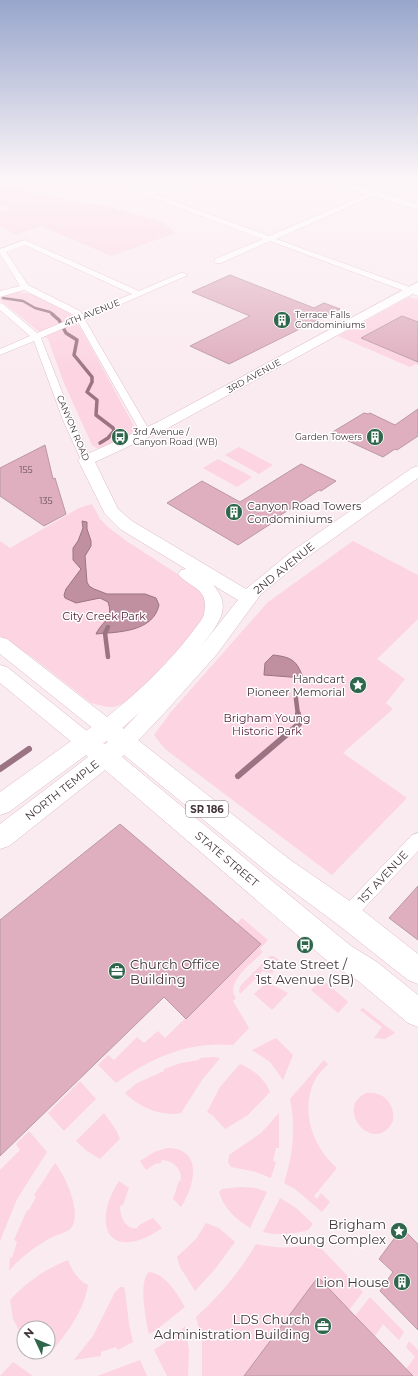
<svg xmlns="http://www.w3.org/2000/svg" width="418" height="1376" font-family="Montserrat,sans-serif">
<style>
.green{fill:#fcd4e2}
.water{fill:#c090a1;stroke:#9a7482}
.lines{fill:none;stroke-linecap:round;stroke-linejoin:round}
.stream-far3{stroke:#9a7482;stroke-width:2.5}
.stream-far2{stroke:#9a7482;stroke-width:3.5}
.stream-far1{stroke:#9a7482;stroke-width:4.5}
.stream{stroke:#9a7482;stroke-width:6}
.building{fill:#dfaebf;stroke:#ba98a4}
.street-casing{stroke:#debac7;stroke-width:1}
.secondary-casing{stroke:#debac7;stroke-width:1}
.primary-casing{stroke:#debac7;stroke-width:1}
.street{fill:#fff;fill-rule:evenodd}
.secondary{fill:#fff;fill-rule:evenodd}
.primary{fill:#fff;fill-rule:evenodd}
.labels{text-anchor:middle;stroke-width:3;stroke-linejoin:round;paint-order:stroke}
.far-street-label{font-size:9px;fill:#423439;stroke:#fff}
.far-poi-label{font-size:9px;fill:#423439;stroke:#fff;text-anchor:start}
.number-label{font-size:9px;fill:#69525a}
.shield{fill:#fff;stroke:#7b7174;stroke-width:1}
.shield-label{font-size:10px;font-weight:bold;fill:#423439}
.poi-label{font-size:11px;fill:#423439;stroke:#fff;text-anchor:start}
.street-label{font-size:11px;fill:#423439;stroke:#fff}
.park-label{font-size:11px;fill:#571d37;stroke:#fff}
.near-poi-label{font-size:13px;fill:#423439;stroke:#fff;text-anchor:end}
</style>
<rect width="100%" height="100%" fill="#faebf0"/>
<!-- green -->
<g class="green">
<path d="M0,179H5L36,193L79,203L106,206L162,222L176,233L111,256L41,226L15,235L0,226V210H5L8,207L0,205Z"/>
<path d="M18,292L32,294L69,312L83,332L135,428L134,432L107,447L97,448L92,445L64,383L48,339L0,300L1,296Z"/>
<path d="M409,297L418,299V365L416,364L410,367L338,336Z"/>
<path d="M239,447L273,465L259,474L225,455Z"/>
<path d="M218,459L252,477L237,487L203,468Z"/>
<path d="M92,504L100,519L109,528L128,542L196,586L200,589L207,603L203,622L133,698L127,702L114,707H107L91,703L32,657L0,636V541L10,548L79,508Z"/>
<path d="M353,541L418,575V619L377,659L405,679L386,703L393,709L343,753L407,798L332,875L165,749L154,735L171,712L268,602Z"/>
<path d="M242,918L268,940L260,949L263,952C253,962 224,983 236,998L233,1001L249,1028L233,1045C189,1041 152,1057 116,1083L98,1065L108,1055L114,1060L137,1037L144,1043L158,1031L165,1038L261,944L237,923Z"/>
<path d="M270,956H274L282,963L272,973L263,971L240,994L239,990L241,985Z"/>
<path d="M322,979L348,1002L338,1013L311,990Z"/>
<path d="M267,982L288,993L272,1010L254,994Z"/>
<path d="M363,1008L395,1033L385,1039L374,1038L382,1027L360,1010Z"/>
<path d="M276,1038L293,1055L283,1080L270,1062L252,1050Z"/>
<path d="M214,1057L220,1058L202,1080L181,1113C162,1117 138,1107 125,1093L137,1083L164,1071V1069L181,1063L199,1060L200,1058Z"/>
<path d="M324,1060L328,1064C324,1068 319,1073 316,1078C299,1108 312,1147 337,1168L314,1196L317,1199L321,1193L330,1202L322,1212L295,1189L284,1183C293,1155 296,1128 290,1099Z"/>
<path d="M240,1064C254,1070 264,1078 270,1092L248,1115L225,1129L213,1116L207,1112L220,1087Z"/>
<path d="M80,1081L96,1099L64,1131L48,1113Z"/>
<path d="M366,1093C384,1091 395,1104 393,1121C375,1157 333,1109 366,1093Z"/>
<path d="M104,1113L116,1130L120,1139L100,1159L87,1151L76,1141Z"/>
<path d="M279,1113V1148H276L273,1161L276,1162L271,1178L256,1172L231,1167L228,1162L229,1155L261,1133Z"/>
<path d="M29,1131L47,1152L17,1199L0,1241V1170L20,1150L16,1144Z"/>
<path d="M167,1148C204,1148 195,1186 181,1207L173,1199L179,1181L181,1180C182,1168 173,1161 162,1160L161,1163L155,1164L146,1170L140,1161L154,1152Z"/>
<path d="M55,1163C65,1175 84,1216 70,1229C65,1233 56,1235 50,1238C38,1245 17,1260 9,1271L10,1257L12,1258L17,1242L14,1240L27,1210H29L36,1197L34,1195Z"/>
<path d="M119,1181L129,1188L123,1205L120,1206C120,1216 125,1230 137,1228L139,1225L153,1218L162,1228C110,1264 90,1226 119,1181Z"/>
<path d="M241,1187L256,1188L267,1192L250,1228C236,1219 224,1209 219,1192L222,1189Z"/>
<path d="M280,1198L296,1208L313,1224L308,1230C294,1234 278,1236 263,1232Z"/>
<path d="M206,1223L219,1228L235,1242L215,1269L195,1291L180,1267L177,1257L196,1239Z"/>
<path d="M315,1242L363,1292L349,1310L244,1376H202V1340L196,1317C220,1296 240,1271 256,1244C276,1248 295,1250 315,1242Z"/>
<path d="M68,1260C72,1271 78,1280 88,1285C84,1311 66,1335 49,1354L45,1352H48V1328H24V1340L13,1319L10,1300C27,1282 45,1269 68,1260Z"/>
<path d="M149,1272C166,1274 177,1294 185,1307L156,1330L149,1334C146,1321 138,1281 149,1272Z"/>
<path d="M120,1287H123L125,1290L129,1324L133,1342L118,1350L116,1347L101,1352V1356L74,1360L93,1336L115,1292Z"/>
<path d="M370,1297L404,1332L399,1340L383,1324L375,1336L355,1316Z"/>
<path d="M185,1326L189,1350L188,1376H167L154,1350L176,1335Z"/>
<path d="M409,1341L418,1350V1376H413L406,1369L415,1357L406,1347Z"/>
<path d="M140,1360L147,1376H97Z"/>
<path d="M13,1362L33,1376H0Z"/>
</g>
<!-- water -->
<g class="water">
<path d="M82,521L87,522V529L91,541V546L85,556L87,582L89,586L94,589L107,594H145L156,598L159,605C153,632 119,632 96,634C102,621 114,619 108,602L100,598L76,603L65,598L64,595L66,589L81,569L73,560V548L78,541L83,528Z"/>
<path d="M273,655C291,657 297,660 303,678L264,675L265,663Z"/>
</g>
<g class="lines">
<!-- stream-far3 -->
<path class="stream-far3" d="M3,298L23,301L35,308L50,312L54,315"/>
<!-- stream-far2 -->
<path class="stream-far2" d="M52,314L59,320L66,333L77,340L74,355L92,377V382L87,392L97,400L96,415L113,428L114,431L108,438L100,443"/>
<!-- stream-far1 -->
<g class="stream-far1">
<path d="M108,627L105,633L108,657"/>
<path d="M295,691L298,715"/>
</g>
<!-- stream -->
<g class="stream">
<path d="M0,769L29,749"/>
<path d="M238,776L299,724L298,714"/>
</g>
</g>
<!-- building -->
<g class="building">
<path d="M230,275L314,308L324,303L340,309L229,364L190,346L250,316L192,292Z"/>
<path d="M402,316L418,322V362L361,338Z"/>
<path d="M418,409V436L397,450L395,449L383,457L331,433L364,413L368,414L370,413L395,425Z"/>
<path d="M45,445L53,479L55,478L66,514L44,526L0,496V468Z"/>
<path d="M301,464L336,481L321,491L319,490L270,522L272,523L238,545L167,503L202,481L240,502Z"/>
<path d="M120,824L261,944L186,1019L164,997L0,1156V920Z"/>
<path d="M418,886V940L389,918Z"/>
<path d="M402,1228L418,1244V1330L380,1291L393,1272L379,1259Z"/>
<path d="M318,1277L355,1316L413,1376H244Z"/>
</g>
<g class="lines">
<defs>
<g id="street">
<path d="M103,179H112L147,192L184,179H193L154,194L269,236L403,179H411L276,239L418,290V296L270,241L221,263H215V259L263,239Z"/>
<path d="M25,240L139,291L181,273H184L188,275L85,320L151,433L150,435H142L141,433L78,322L41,338L73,420L91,460L90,462H82L81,460L63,420L34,341L0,355V349L30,336L0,310V303L3,304L37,333L75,317L74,315L24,290L0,297V291L20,286L0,254V249ZM25,245L132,294L82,314L80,311L28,285L6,252Z"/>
<path d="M418,833V851L353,920L347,923L341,920L338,915L341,910L412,835Z"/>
</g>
<g id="secondary">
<path d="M322,179H337L418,204V210L324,181Z"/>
<path d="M418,282V291L168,428L95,462L118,509L132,521L246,589L291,552L412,468L418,466V478L303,560L261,594L217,654L167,710L131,748L124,750L117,748L113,742L117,736L139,713C127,723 115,739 100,734L0,654V637L7,639L107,717C137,693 166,666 190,635C194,629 200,623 203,617C205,612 206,602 203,596C198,586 184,583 178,574L181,570L186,569L120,529L105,514L78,460L81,457L158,422ZM213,585L238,600L202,645C217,625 234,608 213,585Z"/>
<path d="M0,665L7,667L93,736L97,742L93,748L86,750L79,748L0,683Z"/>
</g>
<path id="primary" d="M107,719L115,722L289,859L357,906L418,954V984L408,980L337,924L271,875L124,755L122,757L351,946L377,962L418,995V1027L408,1023L357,980L331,964L105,770L9,846L0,849V824L88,757L86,755L9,812L0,815V792L78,736L99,722ZM106,741L108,742L105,744L103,743Z"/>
</defs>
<!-- street casing -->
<use href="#street" class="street-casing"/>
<!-- secondary casing -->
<use href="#secondary" class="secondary-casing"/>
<!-- primary casing -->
<use href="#primary" class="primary-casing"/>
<!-- street -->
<use href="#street" class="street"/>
<!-- secondary -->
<use href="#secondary" class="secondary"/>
<!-- primary -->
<use href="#primary" class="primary"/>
</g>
<!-- sky -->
<linearGradient id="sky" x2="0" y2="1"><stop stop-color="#98a6cc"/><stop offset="0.48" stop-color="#fdf6f8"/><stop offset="1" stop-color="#fdf6f8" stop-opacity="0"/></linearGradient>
<rect width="418" height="372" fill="url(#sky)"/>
<!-- icons -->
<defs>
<symbol id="building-disc" viewBox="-11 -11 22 22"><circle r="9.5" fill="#2f664c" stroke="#fff"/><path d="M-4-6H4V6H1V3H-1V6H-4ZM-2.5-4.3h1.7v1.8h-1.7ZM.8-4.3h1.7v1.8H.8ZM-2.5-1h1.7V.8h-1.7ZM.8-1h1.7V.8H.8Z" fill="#fff"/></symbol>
<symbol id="bus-disc" viewBox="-11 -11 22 22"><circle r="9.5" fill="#2f664c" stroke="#fff"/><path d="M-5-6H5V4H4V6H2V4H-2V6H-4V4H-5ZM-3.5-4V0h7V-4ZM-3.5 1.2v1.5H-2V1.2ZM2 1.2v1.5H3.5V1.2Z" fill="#fff"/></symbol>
<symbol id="sight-disc" viewBox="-11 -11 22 22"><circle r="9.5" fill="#2f664c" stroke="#fff"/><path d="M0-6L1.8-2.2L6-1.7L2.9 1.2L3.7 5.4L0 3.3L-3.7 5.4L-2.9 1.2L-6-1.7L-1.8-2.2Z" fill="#fff"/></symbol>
<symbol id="office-disc" viewBox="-11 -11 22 22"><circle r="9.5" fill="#2f664c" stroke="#fff"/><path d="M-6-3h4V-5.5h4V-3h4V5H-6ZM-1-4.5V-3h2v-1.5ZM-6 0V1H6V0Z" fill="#fff"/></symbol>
</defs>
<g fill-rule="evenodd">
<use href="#building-disc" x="272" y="310" width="20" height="20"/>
<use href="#bus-disc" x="110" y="427" width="20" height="20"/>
<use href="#building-disc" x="365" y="427" width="20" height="20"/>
<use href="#building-disc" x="224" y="502" width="20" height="20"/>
<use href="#sight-disc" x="348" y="675" width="20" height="20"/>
<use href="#bus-disc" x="295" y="935" width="20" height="20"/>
<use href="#office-disc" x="107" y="961" width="20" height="20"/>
<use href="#sight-disc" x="389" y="1221" width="20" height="20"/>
<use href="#building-disc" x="392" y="1272" width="20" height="20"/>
<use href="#office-disc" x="313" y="1316" width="20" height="20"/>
</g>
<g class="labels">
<!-- far-street labels -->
<g class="far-street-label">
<text transform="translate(92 313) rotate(-22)" y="3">4TH AVENUE</text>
<text transform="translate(254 376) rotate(-29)" y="3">3RD AVENUE</text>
<text transform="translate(73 428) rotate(67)" y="3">CANYON ROAD</text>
</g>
<!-- far-poi labels -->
<g class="far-poi-label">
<text x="295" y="318">Terrace Falls<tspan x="295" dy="10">Condominiums</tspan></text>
<text x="133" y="435">3rd Avenue /<tspan x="133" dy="10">Canyon Road (WB)</tspan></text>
<text x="362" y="440" text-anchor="end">Garden Towers</text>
</g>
<!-- number labels -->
<g class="number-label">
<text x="26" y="473">155</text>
<text x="46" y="504">135</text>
</g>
<!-- shield labels -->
<rect class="shield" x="186" y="801" width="42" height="16" rx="3"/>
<g class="shield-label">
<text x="207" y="813">SR 186</text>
</g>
<!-- poi labels -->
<g class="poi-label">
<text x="247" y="510">Canyon Road Towers<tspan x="247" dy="13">Condominiums</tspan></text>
<text x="345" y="683" text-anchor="end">Handcart<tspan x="345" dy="13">Pioneer Memorial</tspan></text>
</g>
<!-- street labels -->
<g class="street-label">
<text transform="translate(284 568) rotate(-39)" y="4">2ND AVENUE</text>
<text transform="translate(62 790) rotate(-38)" y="4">NORTH TEMPLE</text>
<text transform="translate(227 859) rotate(40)" y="4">STATE STREET</text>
<text transform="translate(383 877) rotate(-47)" y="4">1ST AVENUE</text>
</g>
<!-- park labels -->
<g class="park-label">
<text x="104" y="620">City Creek Park</text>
<text x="267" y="722">Brigham Young<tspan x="267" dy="13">Historic Park</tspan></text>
</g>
<!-- near-poi labels -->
<g class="near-poi-label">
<text x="130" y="969" text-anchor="start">Church Office<tspan x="130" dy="15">Building</tspan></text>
<text x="305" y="969" text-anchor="middle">State Street /<tspan x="305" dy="15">1st Avenue (SB)</tspan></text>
<text x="386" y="1229">Brigham<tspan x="386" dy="15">Young Complex</tspan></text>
<text x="389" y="1287">Lion House</text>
<text x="310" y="1324">LDS Church<tspan x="310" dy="15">Administration Building</tspan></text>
</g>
</g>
<!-- north arrow -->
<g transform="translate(36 1340) rotate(314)"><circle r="19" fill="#ffffff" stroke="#b3aeb0"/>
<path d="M0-3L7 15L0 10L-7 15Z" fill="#2f664c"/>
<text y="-6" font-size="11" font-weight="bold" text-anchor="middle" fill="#423439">N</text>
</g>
</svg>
